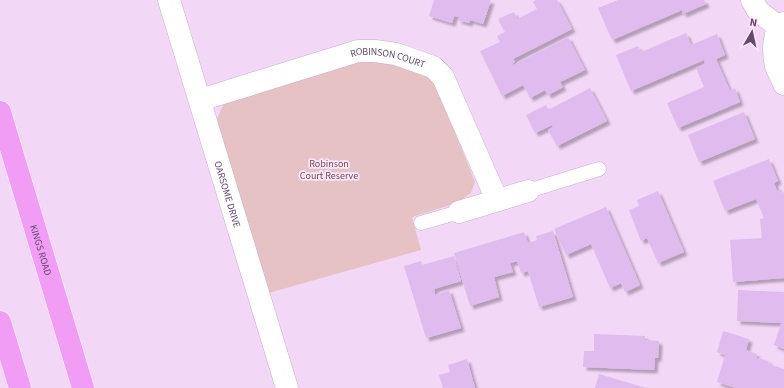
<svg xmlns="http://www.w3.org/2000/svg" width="784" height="388" font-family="'Source Sans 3',sans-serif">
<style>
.residential{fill:#f3d7f7}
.green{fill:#e7c2c5}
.building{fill:#e0bbee;filter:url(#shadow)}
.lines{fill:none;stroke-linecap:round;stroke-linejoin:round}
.service-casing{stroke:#c8afcf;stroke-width:15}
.minor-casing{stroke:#c8afcf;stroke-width:23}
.primary-casing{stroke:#fff;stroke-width:23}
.service{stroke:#fff;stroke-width:14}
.minor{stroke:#fff;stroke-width:22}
.primary{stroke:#f19df6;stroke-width:22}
.labels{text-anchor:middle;stroke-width:3.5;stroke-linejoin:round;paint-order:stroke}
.street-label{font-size:10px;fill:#644a71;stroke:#fce8fe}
.park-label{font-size:10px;fill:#814948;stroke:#fce8fe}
</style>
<defs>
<filter id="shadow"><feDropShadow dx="3.5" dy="3.5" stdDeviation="1" flood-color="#0004"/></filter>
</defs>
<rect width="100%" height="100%" fill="#f9e2fb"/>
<!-- residential -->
<rect class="residential" x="0" y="0" width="784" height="388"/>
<!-- green -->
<path class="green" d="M362,59L379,60L427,76L436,85L475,182L471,193L457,203L412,217L421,250L265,294L217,119L223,105L233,97Z"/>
<!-- building -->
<g class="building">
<path d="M434,0H491L483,24L470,20L469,23L458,20L459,17L454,16L452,23L429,16Z"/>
<path d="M536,0H557L572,29L513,59L515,62L512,64L513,65L568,37L585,70L560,82L563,87L548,95L545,90L530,98L523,85L502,96L480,51L500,42L497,36L505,32L498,19L514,12L517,19L537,9L533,2Z"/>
<path d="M618,0H704L706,4L683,14L682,10L612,40L598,8Z"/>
<path d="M686,33L691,45L717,34L725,55L716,59L730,91L735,88L740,102L678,128L667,103L704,87L696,68L705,64L704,60L631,91L616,55L638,46L641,52Z"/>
<path d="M590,88L607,121L557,146L548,130L553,127L552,125L535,133L526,115L546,105L548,110Z"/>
<path d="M744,112L755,139L699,162L688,135Z"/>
<path d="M769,159L778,181L774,183L777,191L781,189L784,196V278L733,282L730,240L762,238L760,219L764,218L756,199L725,211L713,181Z"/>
<path d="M658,191L684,252L658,263L647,238L641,241L629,210L639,206L637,200Z"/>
<path d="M606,207L640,285L625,292L621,283L610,288L591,244L566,255L554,229Z"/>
<path d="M553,231L573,297L539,307L528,271L521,273L517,261L510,263L513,272L494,277L499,297L470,306L454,253L524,232L528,243L537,240L536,236Z"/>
<path d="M454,256L461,281L434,289L435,295L449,290L461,328L426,338L404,266L421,261L422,265Z"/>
<path d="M738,290L784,292V349L774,345L781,323L737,321Z"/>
<path d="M723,331L749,339L746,350L757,354L756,358L769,361L768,364L784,369V388H736L717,382L725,355L717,352Z"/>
<path d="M594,334L645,336V340L659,341L658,358H655L654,370L583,367L584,351H594Z"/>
<path d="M467,359L475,388H443L439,375L450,372L448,365Z"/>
<path d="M599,374L646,388H595Z"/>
</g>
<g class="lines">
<defs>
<g id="service">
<path d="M528,191L599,169"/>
<path d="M421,223L459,212"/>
</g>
<g id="minor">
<path id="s1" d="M169,0L287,388"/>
<path d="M752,0L758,11L779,27"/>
<path d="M784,23C772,32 773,53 776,66C778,72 782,78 784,84"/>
<path id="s2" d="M200,100L358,51H375L396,54L433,67L443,77L497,200"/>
<path d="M459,212L528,191"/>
</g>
<g id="primary">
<path id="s3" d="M0,112L83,388"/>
<path d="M0,322L20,388"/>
</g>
</defs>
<!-- service casing -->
<use href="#service" class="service-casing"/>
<!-- minor casing -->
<use href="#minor" class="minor-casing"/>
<!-- primary casing -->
<use href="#primary" class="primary-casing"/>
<!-- service -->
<use href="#service" class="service"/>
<!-- minor -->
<use href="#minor" class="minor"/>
<!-- primary -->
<use href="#primary" class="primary"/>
</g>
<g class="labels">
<!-- street labels -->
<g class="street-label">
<text dy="4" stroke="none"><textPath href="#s2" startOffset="196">ROBINSON COURT</textPath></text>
<text dy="4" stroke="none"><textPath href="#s1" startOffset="203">OARSOME DRIVE</textPath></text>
<text dy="4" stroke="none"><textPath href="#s3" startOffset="144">KINGS ROAD</textPath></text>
</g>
<!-- park labels -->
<g class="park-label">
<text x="329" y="167">Robinson<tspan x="329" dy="12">Court Reserve</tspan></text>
</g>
</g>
<!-- north arrow -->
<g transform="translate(752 32) rotate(9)" stroke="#fce8fe" stroke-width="3" paint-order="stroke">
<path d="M0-3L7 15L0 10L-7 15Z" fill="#644a71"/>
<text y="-6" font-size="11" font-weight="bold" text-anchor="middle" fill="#644a71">N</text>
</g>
</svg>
